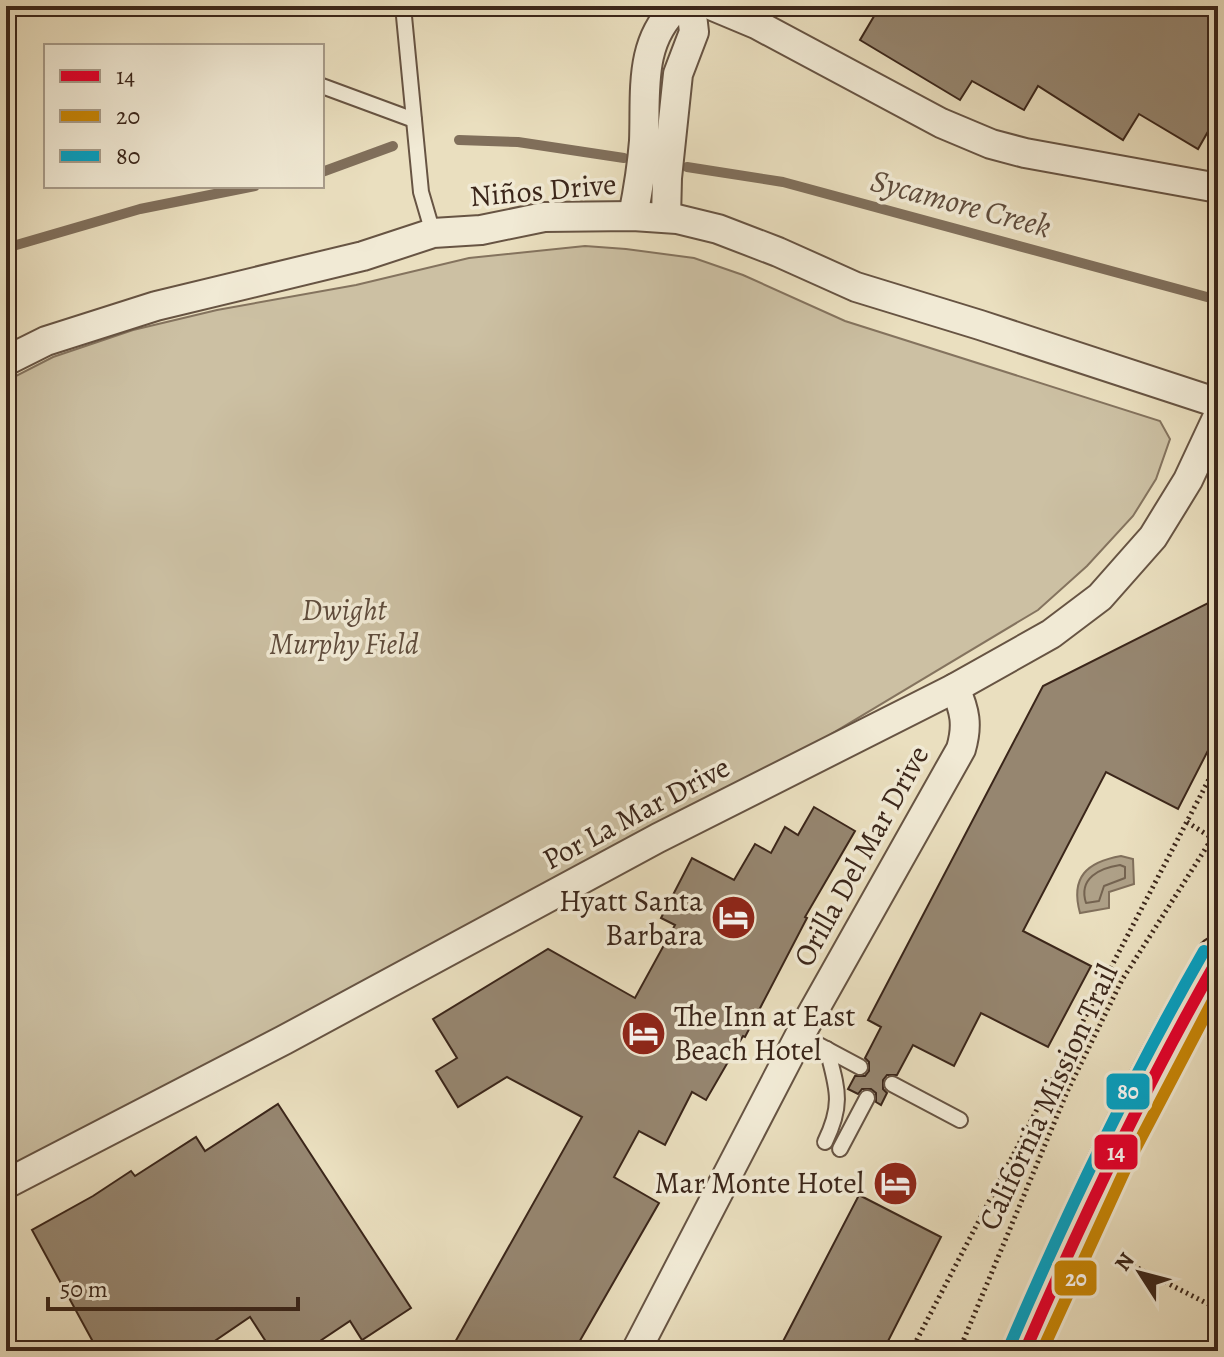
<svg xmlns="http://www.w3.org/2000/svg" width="1224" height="1357" font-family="Alegreya,serif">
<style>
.green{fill:#ccc0a3;stroke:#84735e;stroke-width:2}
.water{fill:#aea087;stroke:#806f5b;stroke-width:2}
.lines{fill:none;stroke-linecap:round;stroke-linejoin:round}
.shore{stroke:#746350;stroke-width:2}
.stream{stroke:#806f5b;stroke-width:10}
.building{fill:#968670;stroke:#3b261a;stroke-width:2}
.service-casing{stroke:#675443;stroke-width:18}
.minor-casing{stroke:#675443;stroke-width:32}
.primary-casing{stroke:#3b261a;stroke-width:48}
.path{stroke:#3b261a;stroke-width:5;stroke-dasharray:2 4;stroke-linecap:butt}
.service{stroke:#f1ead5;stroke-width:14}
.minor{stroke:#f1ead5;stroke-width:28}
.primary{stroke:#eadfbf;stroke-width:44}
.bus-1-casing{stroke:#f1ead5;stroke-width:18}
.bus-2-casing{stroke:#f1ead5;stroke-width:18}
.bus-3-casing{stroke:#f1ead5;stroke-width:18}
.bus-1{stroke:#e4002b;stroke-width:12}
.bus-2{stroke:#c88606;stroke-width:12}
.bus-3{stroke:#03a2c5;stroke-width:12}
.labels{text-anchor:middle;stroke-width:7;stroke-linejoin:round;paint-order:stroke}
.street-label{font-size:30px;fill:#3b261a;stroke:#f1ead5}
.park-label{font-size:30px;font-style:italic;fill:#5f4c3c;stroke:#f1ead5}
.poi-label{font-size:30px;fill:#3b261a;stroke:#f1ead5;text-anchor:end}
.water-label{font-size:32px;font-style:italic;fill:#5e4b3b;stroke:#f1ead5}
.line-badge{stroke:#f1ead5;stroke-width:3}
.badge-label{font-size:22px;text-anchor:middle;font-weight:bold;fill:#fff}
</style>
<rect width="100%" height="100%" fill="#eadfbf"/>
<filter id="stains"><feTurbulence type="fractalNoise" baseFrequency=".0025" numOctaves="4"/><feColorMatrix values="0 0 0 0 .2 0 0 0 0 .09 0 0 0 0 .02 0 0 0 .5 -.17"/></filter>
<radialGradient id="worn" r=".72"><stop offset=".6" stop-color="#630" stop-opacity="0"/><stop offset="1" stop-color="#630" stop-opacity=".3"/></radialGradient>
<!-- green -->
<path class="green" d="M585,246L626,249L694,258L743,275L845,321L1160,421L1170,439L1156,479L1133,516L1087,566L1038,610L658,838L6,1184V381L53,357L133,330L217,310L356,285L469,258Z"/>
<!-- water -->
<path class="water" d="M1121,856L1133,859L1134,884L1109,892V908L1080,913C1070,877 1087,862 1121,856Z"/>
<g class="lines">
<!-- shore -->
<path class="shore" d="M1120,865L1125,867V878L1104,886L1099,901L1086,903C1078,878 1100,868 1120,865Z"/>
<!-- stream -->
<g class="stream">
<path d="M459,140L518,142L624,158"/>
<path d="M687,167L783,182L1218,300"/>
<path d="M322,172L393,146"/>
<path d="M6,248L140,209L255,186"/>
</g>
</g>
<!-- building -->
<g class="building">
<path d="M880,6H1207L1218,14V114L1198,149L1139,114L1123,140L1038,86L1024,110L972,81L960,100L860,40Z"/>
<path d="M1218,598V731L1178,809L1106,772L1023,931L1091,966L1048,1047L981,1013L954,1066L913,1045L897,1075H887L883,1080V1089L887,1093L881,1105L876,1102V1093L871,1089H862L858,1094L848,1089L855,1076H865L869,1071V1062L865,1058L881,1027L868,1020L1043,686Z"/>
<path d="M814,807L855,831L805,917L807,918L745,1037L743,1036L706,1100L692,1092L665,1145L639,1131L614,1177L659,1203L574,1351H450L582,1117L507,1077L458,1107L436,1071L457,1058L433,1019L548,949L635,998L675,925L661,918L692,858L734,880L755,844L771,853L785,827L798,835Z"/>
<path d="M278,1104L411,1308L362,1340L350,1321L305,1351H272L250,1317L200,1351H98L32,1230L93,1196L131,1171L135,1176L196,1137L205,1151Z"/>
<path d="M859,1195L941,1237L883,1351H778Z"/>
</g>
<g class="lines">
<defs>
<g id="service">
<path d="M403,6L421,192L433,233"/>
<path d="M322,86L414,120"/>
<path d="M800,1035L860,1067"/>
<path d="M892,1084L960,1120"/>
<path d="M825,1142C844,1103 837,1088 827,1049"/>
<path d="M840,1149L867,1098"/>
</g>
<g id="minor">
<path d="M713,6L756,24L941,123L991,144L1025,153L1218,188"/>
<path d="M633,216C638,191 642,167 644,141C646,93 638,41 678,6"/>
<path d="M666,218L667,178L678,74L694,32L691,6"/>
<path d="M6,361L46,341L156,306L363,256L433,233L481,230L544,217L633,216L677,219L718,229L778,252L856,287L980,325L1218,403"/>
<path d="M6,1184L284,1040L658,838L955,688L1051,634L1100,597L1153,537L1188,480L1218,416"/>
<path d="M636,1351L800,1035L961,749C968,725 965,711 955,688"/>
</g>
<path id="primary" d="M1025,1351C1082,1217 1144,1084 1218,959"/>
</defs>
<!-- service casing -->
<use href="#service" class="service-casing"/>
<!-- minor casing -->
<use href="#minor" class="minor-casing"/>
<!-- primary casing -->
<use href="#primary" class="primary-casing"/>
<!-- path -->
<g class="path">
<path d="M1187,822L1212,838"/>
<path d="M1122,1260L1218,1309"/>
<path d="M911,1351L1218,762"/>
<path d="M959,1351L1067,1092L1122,980L1218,829"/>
</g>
<!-- service -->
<use href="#service" class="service"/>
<!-- minor -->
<use href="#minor" class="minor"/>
<!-- primary -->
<use href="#primary" class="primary"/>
<defs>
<path id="bus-1" d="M1025,1351C1083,1217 1145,1086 1218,959"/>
<path id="bus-2" d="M1042,1351L1130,1159L1218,991"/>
<path id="bus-3" d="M1010,1345C1068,1210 1131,1078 1204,951"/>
</defs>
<!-- bus-1 casing -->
<use href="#bus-1" class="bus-1-casing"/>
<!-- bus-2 casing -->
<use href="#bus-2" class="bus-2-casing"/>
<!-- bus-3 casing -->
<use href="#bus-3" class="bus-3-casing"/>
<!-- bus-1 -->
<use href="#bus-1" class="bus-1"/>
<!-- bus-2 -->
<use href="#bus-2" class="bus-2"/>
<!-- bus-3 -->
<use href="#bus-3" class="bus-3"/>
</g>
<!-- icons -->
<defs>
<symbol id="hotel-disc" viewBox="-11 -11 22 22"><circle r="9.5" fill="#8f2418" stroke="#f1ead5"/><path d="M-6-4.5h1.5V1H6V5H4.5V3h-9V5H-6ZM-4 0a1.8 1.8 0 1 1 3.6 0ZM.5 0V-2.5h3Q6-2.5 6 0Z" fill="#fff"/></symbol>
</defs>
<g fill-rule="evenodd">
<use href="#hotel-disc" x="708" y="892" width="51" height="51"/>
<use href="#hotel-disc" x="618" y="1008" width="51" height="51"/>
<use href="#hotel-disc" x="870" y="1158" width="51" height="51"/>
</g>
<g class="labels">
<!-- street labels -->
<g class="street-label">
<text transform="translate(543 190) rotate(-5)" y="10">Niños Drive</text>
<text transform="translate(636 813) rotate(-28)" y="10">Por La Mar Drive</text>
<text transform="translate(861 856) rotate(-61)" y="10">Orilla Del Mar Drive</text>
<text transform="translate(1048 1097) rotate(-65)" y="10">California Mission Trail</text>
</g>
<!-- park labels -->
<g class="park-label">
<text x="344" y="620">Dwight<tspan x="344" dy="34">Murphy Field</tspan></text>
</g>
<!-- poi labels -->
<g class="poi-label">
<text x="703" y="911">Hyatt Santa<tspan x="703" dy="34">Barbara</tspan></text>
<text x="674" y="1026" text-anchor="start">The Inn at East<tspan x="674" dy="34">Beach Hotel</tspan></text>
<text x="864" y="1193">Mar Monte Hotel</text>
</g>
<!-- water labels -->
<g class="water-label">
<text transform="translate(961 203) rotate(15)" y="11">Sycamore Creek</text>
</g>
</g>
<g class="line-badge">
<rect x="1105" y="1072" width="46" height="39" rx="8" fill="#03a2c5"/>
<rect x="1093" y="1133" width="46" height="38" rx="8" fill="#e4002b"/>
<rect x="1053" y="1259" width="45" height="38" rx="8" fill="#c88606"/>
</g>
<g class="badge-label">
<text x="1128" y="1099">80</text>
<text x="1116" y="1160">14</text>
<text x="1076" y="1286">20</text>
</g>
<!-- margin -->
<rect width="1224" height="1357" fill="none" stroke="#eadfbf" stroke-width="32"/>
<rect x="8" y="8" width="1208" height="1341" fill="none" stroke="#3b261a" stroke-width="4"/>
<rect x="16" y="16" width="1192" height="1325" fill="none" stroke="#3b261a" stroke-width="2"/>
<!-- legend -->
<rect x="44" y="44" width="280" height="144" fill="#f1ead5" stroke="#a89c8a" stroke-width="2"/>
<rect x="60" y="70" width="40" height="12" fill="#e4002b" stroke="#a89c8a" stroke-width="2"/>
<text x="116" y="84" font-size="24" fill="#3b261a">14</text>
<rect x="60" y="110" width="40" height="12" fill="#c88606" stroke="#a89c8a" stroke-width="2"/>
<text x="116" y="124" font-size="24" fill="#3b261a">20</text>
<rect x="60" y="150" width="40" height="12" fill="#03a2c5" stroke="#a89c8a" stroke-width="2"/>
<text x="116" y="164" font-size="24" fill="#3b261a">80</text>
<!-- north arrow -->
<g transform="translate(1140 1273) rotate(306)" stroke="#f1ead5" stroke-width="6" paint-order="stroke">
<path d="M0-6L14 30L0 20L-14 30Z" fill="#3b261a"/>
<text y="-12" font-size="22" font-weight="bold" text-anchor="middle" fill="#3b261a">N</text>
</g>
<!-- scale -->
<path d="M48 1297v12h250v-12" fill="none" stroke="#3b261a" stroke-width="4"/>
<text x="60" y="1297" font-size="24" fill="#3b261a" stroke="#f1ead5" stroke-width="6" paint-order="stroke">50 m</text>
<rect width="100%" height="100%" filter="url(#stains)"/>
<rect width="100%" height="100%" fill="url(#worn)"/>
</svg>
